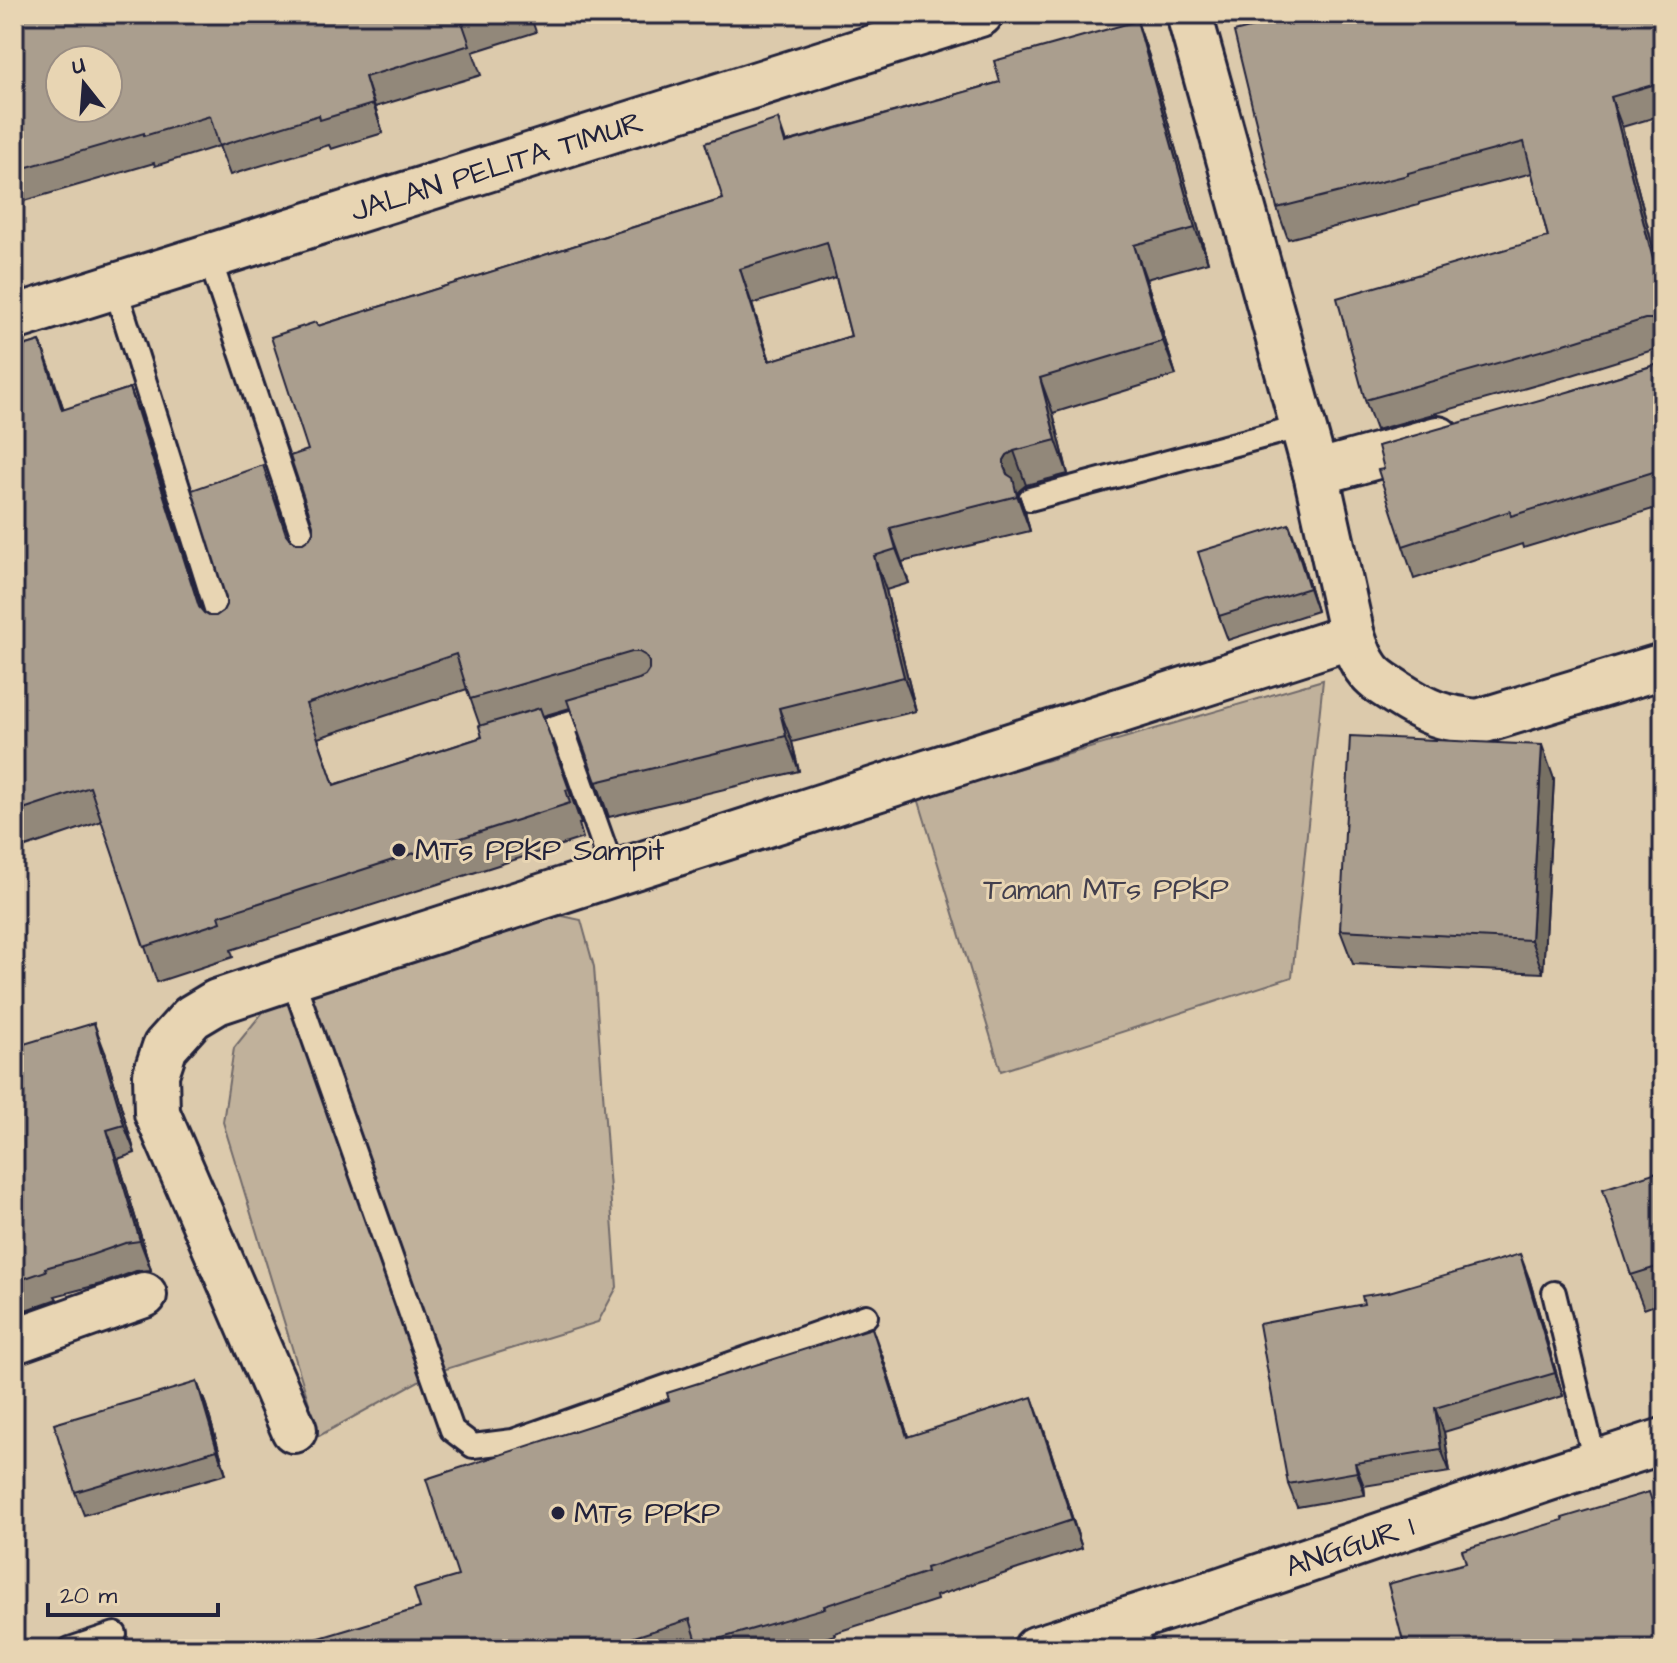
<svg xmlns="http://www.w3.org/2000/svg" width="1677" height="1663" font-family="'Architects Daughter',sans-serif">
<style>
.green{fill:#c0b19b;stroke:#716a6b;stroke-width:2}
.lines{fill:none;stroke-linecap:round;stroke-linejoin:round}
.service-casing{stroke:#22223b;stroke-width:28}
.minor-casing{stroke:#22223b;stroke-width:50}
.tertiary-casing{stroke:#22223b;stroke-width:50}
.service{stroke:#e8d5b3;stroke-width:22}
.minor{stroke:#e8d5b3;stroke-width:44}
.tertiary{stroke:#e8d5b3;stroke-width:44}
.wall{fill:#92887a;stroke:#22223b;stroke-width:2;fill-rule:evenodd}
.shaded-wall{fill:#776f63;stroke:#22223b;stroke-width:2}
.building{fill:#aa9e8e;stroke:#22223b;stroke-width:2;fill-rule:evenodd}
.poi-dot{fill:#22223b;stroke:#e8d5b3;stroke-width:3}
.labels{text-anchor:middle;stroke-width:6;stroke-linejoin:round;paint-order:stroke}
.street-label{font-size:30px;fill:#22223b;stroke:#e8d5b3}
.poi-label{font-size:30px;fill:#22223b;stroke:#e8d5b3;text-anchor:start}
.park-label{font-size:30px;fill:#423f4e;stroke:#e8d5b3}
</style>
<rect width="100%" height="100%" fill="#dccaac"/>
<filter id="ink" filterUnits="userSpaceOnUse"><feTurbulence type="fractalNoise" baseFrequency=".0125" numOctaves="2"/><feDisplacementMap in="SourceGraphic" scale="16" xChannelSelector="R" yChannelSelector="G"/><feConvolveMatrix kernelMatrix="1 2 1 2 8 2 1 2 1" color-interpolation-filters="sRGB"/></filter>
<g filter="url(#ink)">
<!-- green -->
<g class="green">
<path d="M1323,680L1292,977L1001,1071L918,798Z"/>
<path d="M530,909L581,920L594,967L617,1287L598,1322L433,1373L319,1436L223,1122L234,1048L271,1002Z"/>
</g>
<g class="lines">
<defs>
<g id="service">
<path d="M209,257L312,564"/>
<path d="M115,287L225,637"/>
<path d="M1030,499L1302,426"/>
<path d="M561,725L614,874"/>
<path d="M519,738L601,713"/>
<path d="M292,977L452,1430L473,1446L513,1441L866,1316"/>
<path d="M1554,1293L1595,1462"/>
<path d="M1129,1620L1143,1649"/>
<path d="M70,1649L115,1634"/>
</g>
<g id="minor">
<path d="M1189,14L1316,473L1352,636C1356,648 1360,660 1368,670C1375,680 1387,686 1397,693C1428,713 1441,718 1478,722L1663,666"/>
<path d="M1316,473L1438,439"/>
<path d="M14,1341L144,1295"/>
<path d="M294,1430L157,1113L156,1074L165,1047L192,1017L217,1002L292,977L1352,636"/>
<path id="s1" d="M1036,1649L1209,1594L1546,1479L1663,1441"/>
</g>
<g id="tertiary">
<path id="s2" d="M14,318L980,14"/>
</g>
</defs>
<!-- service casing -->
<use href="#service" class="service-casing"/>
<!-- minor casing -->
<use href="#minor" class="minor-casing"/>
<!-- tertiary casing -->
<use href="#tertiary" class="tertiary-casing"/>
<!-- service -->
<use href="#service" class="service"/>
<!-- minor -->
<use href="#minor" class="minor"/>
<!-- tertiary -->
<use href="#tertiary" class="tertiary"/>
</g>
<!-- wall -->
<g class="wall">
<path d="M14,14H530L536,32L473,52L481,75L375,107L383,133L331,149L329,145L230,175L219,146L155,166L154,163L14,204Z"/>
<path d="M1663,14V115L1622,127L1663,286V349H1656L1569,376L1376,430L1365,400L1548,237L1532,173L1419,203V205L1288,239L1277,208Z"/>
<path d="M1137,21L1149,56L1208,262L1146,279L1176,375L1053,413L1068,474L1026,485L1020,490L1018,492L1025,512L1030,531L902,562L909,583L886,590L916,711L792,742L799,771L609,817L570,708L543,716L581,824H579L583,838L231,950L233,957L157,982L102,821L14,851V349L40,341L64,410L130,388L143,423L202,611L209,616H216L223,611L276,500L290,539L296,543H303L310,538L313,532L308,450L318,326L723,199L778,119L786,142L1000,82ZM836,278L851,336L770,361L752,304ZM467,689L480,726L482,737L334,785L318,738Z"/>
<path d="M1663,361V506L1523,548L1522,544L1414,579L1403,546L1571,391L1658,364Z"/>
<path d="M1298,547L1317,611L1228,640L1219,616Z"/>
<path d="M1554,779L1543,973L1353,964L1340,930Z"/>
<path d="M14,1047L105,1052L135,1153L118,1159L151,1270L136,1271L101,1284L55,1296L57,1299L14,1314Z"/>
<path d="M1663,1170V1302L1644,1309L1631,1275Z"/>
<path d="M1529,1278L1563,1396L1444,1432L1450,1472L1364,1486L1365,1495L1297,1507L1288,1484L1364,1304L1389,1292Z"/>
<path d="M882,1355L908,1437L1042,1424L1082,1548L936,1596L937,1600L834,1633L835,1635L788,1649H700L699,1647L692,1649H294L420,1608L458,1576Z"/>
<path d="M197,1382L206,1405L226,1474L84,1515L75,1492Z"/>
</g>
<!-- shaded-wall -->
<g class="shaded-wall">
<path d="M1137,21L1149,56L1208,262L1195,228Z"/>
<path d="M365,77L375,107L383,133L373,104Z"/>
<path d="M1611,97L1622,127L1663,286V298Z"/>
<path d="M1134,245L1146,279L1176,375L1163,341Z"/>
<path d="M740,269L752,304L781,396L769,361Z"/>
<path d="M40,341L53,376L75,445L62,410Z"/>
<path d="M1040,378L1053,413L1068,474L1056,440Z"/>
<path d="M130,388L143,423L212,641L199,607Z"/>
<path d="M1014,451L1026,485L1020,490L1018,492L1025,512L1030,531L1017,495L1004,467V460L1007,455Z"/>
<path d="M1289,524L1298,547L1317,611L1309,588Z"/>
<path d="M890,528L902,562L909,583L896,549Z"/>
<path d="M874,556L886,590L916,711L904,677Z"/>
<path d="M779,708L792,742L799,771L786,736Z"/>
<path d="M1542,745L1554,779L1543,973L1531,940Z"/>
<path d="M94,1023L105,1052L135,1153L124,1125Z"/>
<path d="M107,1130L118,1159L151,1270L140,1241Z"/>
<path d="M1520,1254L1529,1278L1563,1396L1555,1373Z"/>
<path d="M872,1328L882,1355L917,1464L907,1437Z"/>
<path d="M197,1382L206,1405L226,1474L217,1450Z"/>
<path d="M1032,1397L1042,1424L1082,1548L1072,1520Z"/>
<path d="M1435,1408L1444,1432L1450,1472L1441,1449Z"/>
<path d="M1355,1463L1364,1486L1365,1495L1357,1472Z"/>
</g>
<!-- building -->
<g class="building">
<path d="M14,14H488L462,22L470,45L365,77L373,104L320,120L319,115L219,146L210,116L144,136V133L14,171ZM60,60H108V108H60Z"/>
<path d="M1305,14H1663V82L1611,97L1663,298V322L1658,319H1645L1558,346L1365,400L1337,298L1548,237L1524,142L1408,173V175L1277,208L1234,32Z"/>
<path d="M1137,21L1195,228L1134,245L1163,341L1040,378L1056,440L1014,451L1007,455L1004,460V467L1007,474L1013,478L1017,496L890,528L896,549L874,556L904,677L779,708L786,736L596,782L567,700L639,679L645,676L649,670V662L646,656L639,652H632L470,699L456,654L306,704L334,785L482,737L479,726L540,708L569,789L566,790L570,803L219,916L221,922L144,947L90,787L14,812V349L40,341L62,410L130,388L199,607L204,613L209,616H216L223,611L226,605V598L192,490L263,465L286,534L290,539L296,543H303L310,538L313,532V525L290,456L308,450L271,337L316,322L318,326L723,199L705,143L778,119L785,143L1000,82L994,61ZM827,242L851,336L769,361L740,269Z"/>
<path d="M1663,361V469L1511,516L1510,511L1403,546L1378,470L1384,469L1378,446L1571,391L1658,364Z"/>
<path d="M1289,524L1309,588L1219,616L1198,552Z"/>
<path d="M1350,736L1542,745L1531,940L1340,930Z"/>
<path d="M94,1023L124,1125L107,1130L140,1241L125,1243L91,1255L45,1268L46,1271L14,1282V1047Z"/>
<path d="M1663,1170V1265L1631,1275L1603,1189Z"/>
<path d="M1520,1254L1555,1373L1435,1408L1441,1449L1355,1463L1357,1472L1288,1484L1259,1324L1364,1304L1362,1296L1389,1292Z"/>
<path d="M872,1328L907,1437L1032,1397L1072,1520L926,1568L927,1572L824,1606L825,1608L698,1645L690,1619L597,1649H294L293,1646L420,1608L414,1589L458,1576L426,1479L669,1400L667,1393Z"/>
<path d="M197,1382L217,1450L75,1492L54,1424Z"/>
<path d="M1649,1492L1663,1536V1649H1405L1388,1584L1466,1563L1462,1550L1563,1520L1562,1518Z"/>
</g>
</g>
<!-- markers -->
<g class="poi-dot">
<circle cx="399" cy="850" r="8"/>
<circle cx="558" cy="1513" r="8"/>
</g>
<g class="labels">
<!-- street labels -->
<g class="street-label">
<text dy="10" stroke="none"><textPath href="#s2" startOffset="506">JALAN PELITA TIMUR</textPath></text>
<text dy="10" stroke="none"><textPath href="#s1" startOffset="330">ANGGUR 1</textPath></text>
</g>
<!-- poi labels -->
<g class="poi-label">
<text x="415" y="860">MTs PPKP Sampit</text>
<text x="574" y="1523">MTs PPKP</text>
</g>
<!-- park labels -->
<g class="park-label">
<text x="1106" y="899">Taman MTs PPKP</text>
</g>
</g>
<!-- margin -->
<rect width="1677" height="1663" fill="none" stroke="#e8d5b3" stroke-width="48"/>
<rect x="24" y="24" width="1629" height="1615" fill="none" stroke="#22223b" stroke-width="3" filter="url(#ink)"/>
<!-- north arrow -->
<g transform="translate(84 84) rotate(343)"><circle r="38" fill="#e8d5b3" stroke="#998d83" stroke-width="2"/>
<path d="M0-6L14 30L0 20L-14 30Z" fill="#22223b"/>
<text y="-12" font-size="22" font-weight="bold" text-anchor="middle" fill="#22223b">U</text>
</g>
<!-- scale -->
<path d="M48 1603v12h170v-12" fill="none" stroke="#22223b" stroke-width="4"/>
<text x="60" y="1603" font-size="24" fill="#22223b" stroke="#e8d5b3" stroke-width="6" paint-order="stroke">20 m</text>
</svg>
